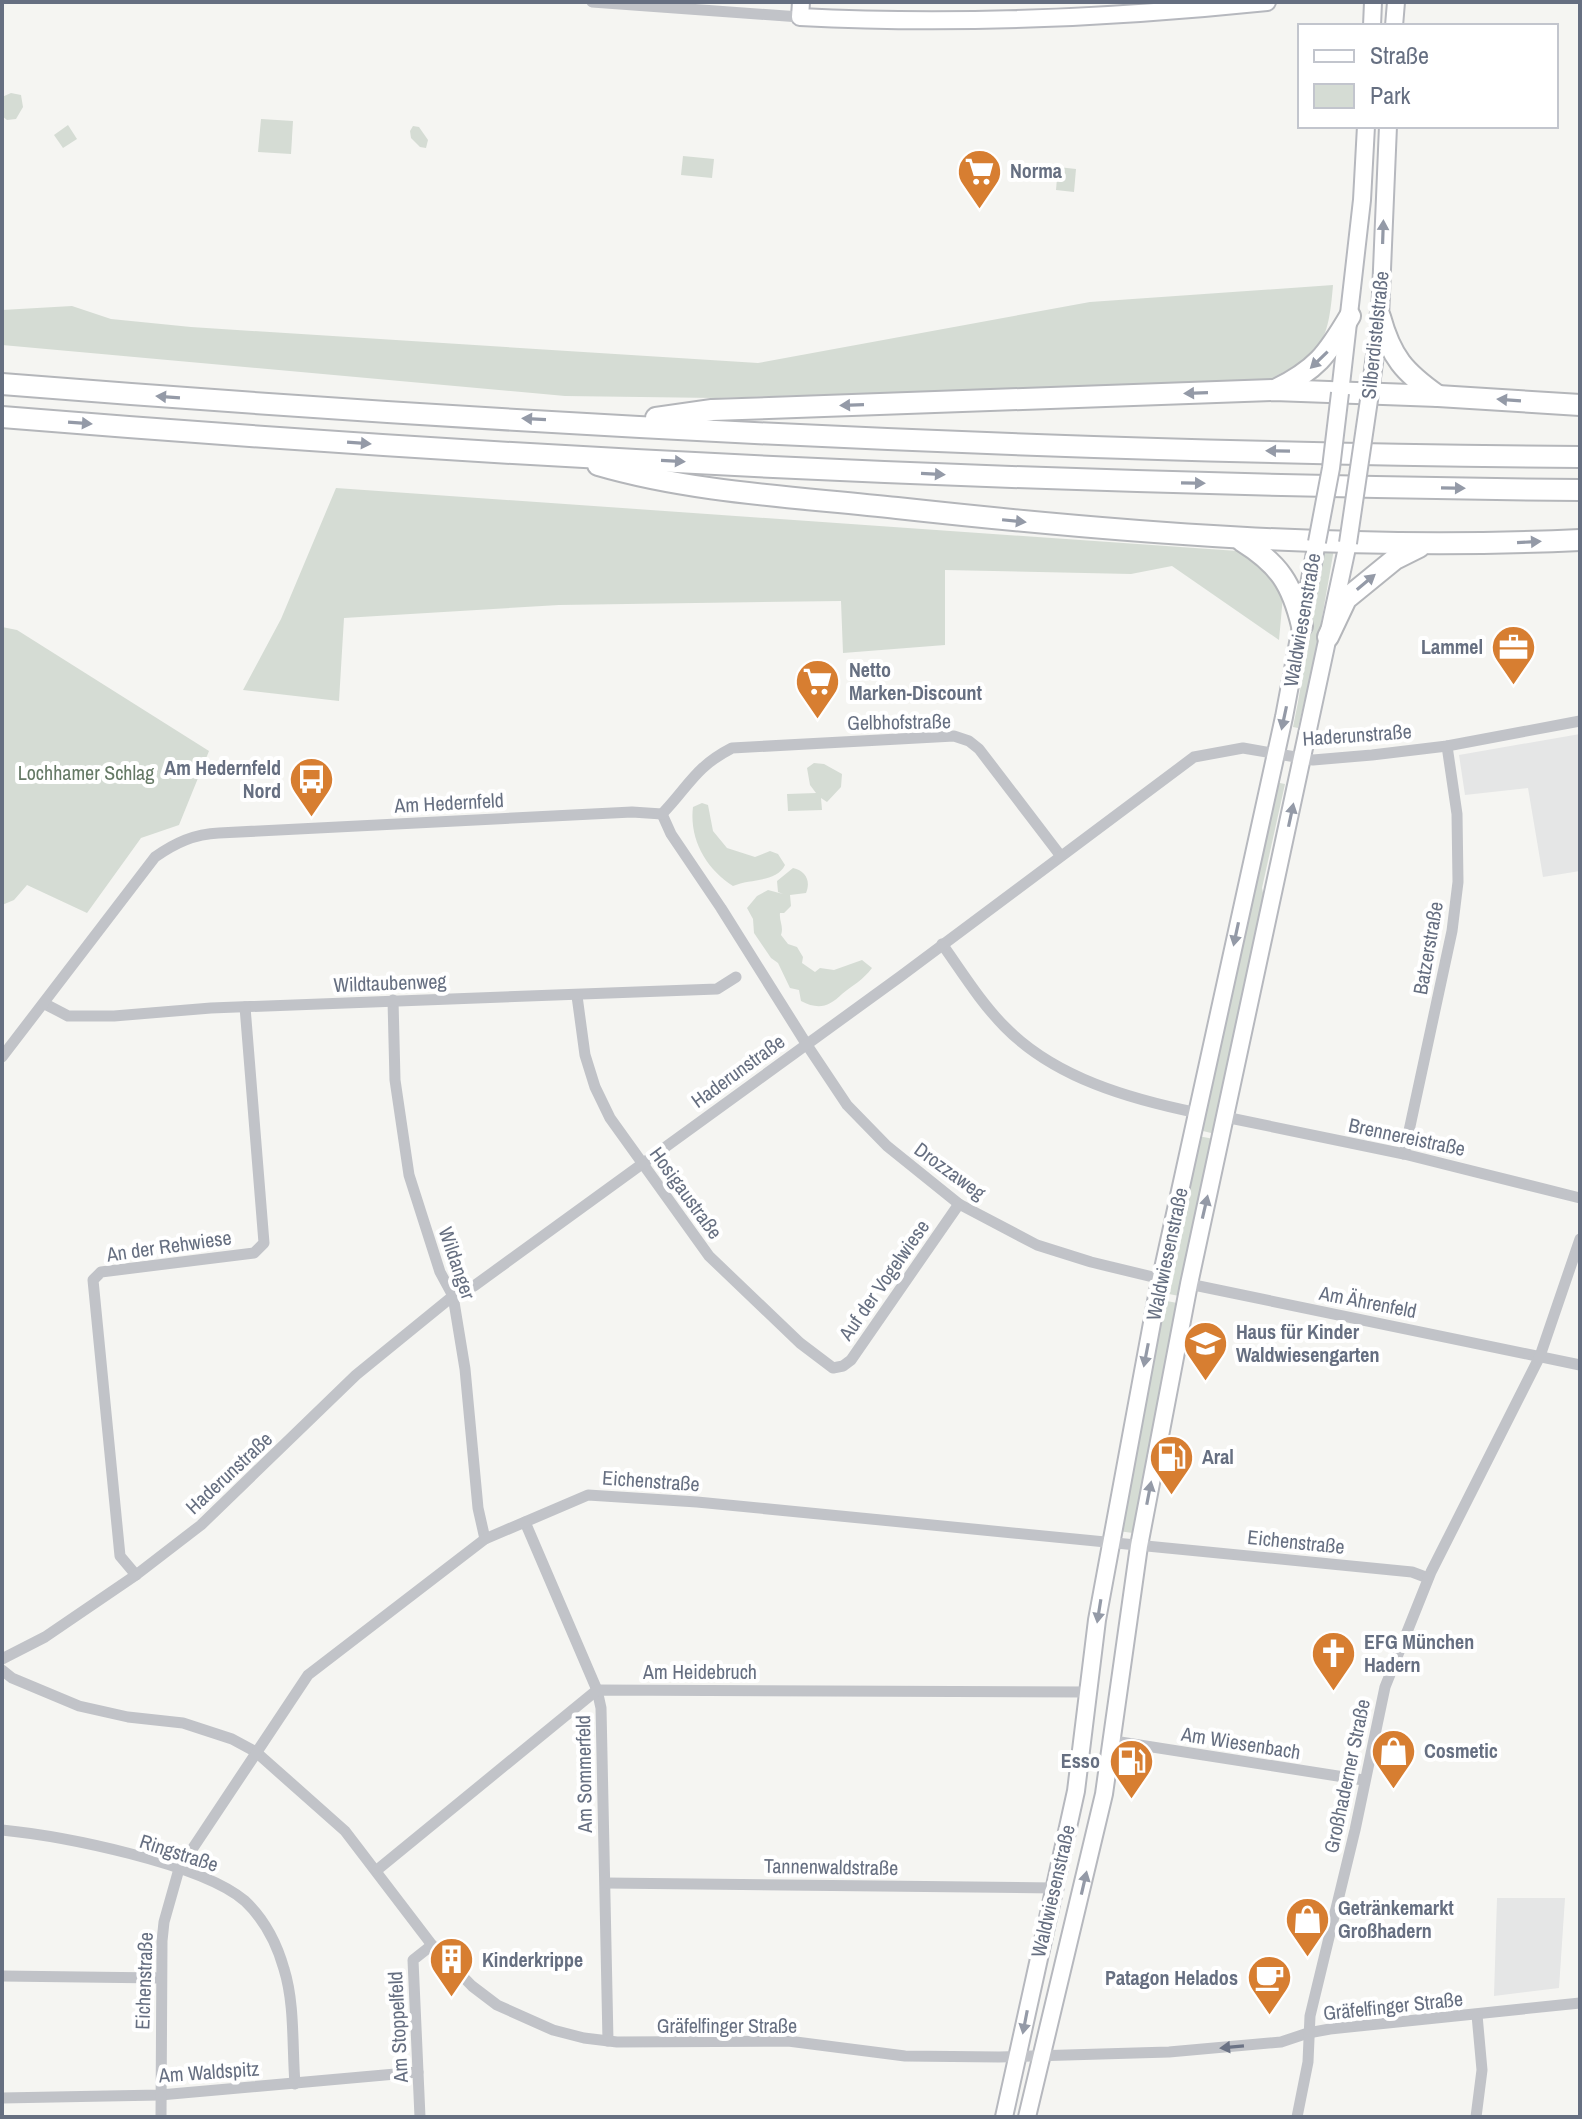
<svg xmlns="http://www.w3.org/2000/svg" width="1582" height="2119" font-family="'Archivo Narrow',sans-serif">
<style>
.built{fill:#e5e6e6}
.green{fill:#d5dcd4}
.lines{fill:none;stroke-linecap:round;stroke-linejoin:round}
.secondary-casing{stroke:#b6b8be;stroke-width:20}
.highway-casing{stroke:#b4b6ba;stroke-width:24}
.street{stroke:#c1c3c8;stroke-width:11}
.secondary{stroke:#fff;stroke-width:16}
.highway{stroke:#fff;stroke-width:20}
.secondary-bridge-casing{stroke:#b6b8be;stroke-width:20;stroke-linecap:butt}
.secondary-bridge{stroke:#fff;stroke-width:16}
.oneway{fill:#949aa7}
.oneway2{fill:#6b7385}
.labels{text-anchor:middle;stroke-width:8;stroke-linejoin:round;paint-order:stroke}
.poi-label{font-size:20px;font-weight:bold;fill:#666f81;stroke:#fff;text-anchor:start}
.street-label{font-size:20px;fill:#666f81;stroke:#fff}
.park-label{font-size:20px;fill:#657965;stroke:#fff}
</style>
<rect width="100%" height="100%" fill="#f5f5f2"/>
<!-- built -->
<g class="built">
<path d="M1580,734V871L1543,877L1528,788L1465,795L1459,755Z"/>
<path d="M1497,1898H1565L1559,1988L1494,1996Z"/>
</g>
<!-- green -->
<g class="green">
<path d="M11,93L21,95L23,107L16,119L7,120L2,116V97Z"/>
<path d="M261,119L293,121L291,154L258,152Z"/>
<path d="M68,125L77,139L63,148L54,135Z"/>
<path d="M413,126L419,127L428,140L426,148L420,147L411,138L410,131Z"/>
<path d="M683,156L714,159L712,178L681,175Z"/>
<path d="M1058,167L1076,169L1074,192L1056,190Z"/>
<path d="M1333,285C1328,346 1321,354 1266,381L716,398L565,396L2,345V310L72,306L111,319L191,327L758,363L1090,302Z"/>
<path d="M336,488L1252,552L1283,596L1279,640L1172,566L1131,574L945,570V645L843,653L841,601L559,605L344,618L339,701L243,690L281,619Z"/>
<path d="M1321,548L1334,549L1316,652L1298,728L1293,727C1306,668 1311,608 1321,548Z"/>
<path d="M2,627L17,630L209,751L179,825L141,838L87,913L27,885L14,900L2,905Z"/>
<path d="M814,763L824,764L842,774L841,787L827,802L821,798L822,810L788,811L787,794L816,793L810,785L807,768Z"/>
<path d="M1275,782L1285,784L1262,888L1265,902L1215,1134L1199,1130Z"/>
<path d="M702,803L708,805L713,831L727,848L755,857L770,851L778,854L785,865C776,883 751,878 733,886C706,869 689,839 693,807Z"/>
<path d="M793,868C806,871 811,881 806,893L790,895L791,906L784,913H780C779,921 784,927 781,935L788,944L797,947L803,957L802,963L815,972L820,968L834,970L862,960L872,968C863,980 853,985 842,994C829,1007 818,1010 801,1001L799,990L790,988L778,963L771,958L754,933L753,919L747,908L757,896L768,890L783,894L778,892L777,881Z"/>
<path d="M1198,1136L1214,1139L1179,1296L1164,1293Z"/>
<path d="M1162,1300L1177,1303L1133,1533L1118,1531Z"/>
</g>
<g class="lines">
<defs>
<g id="secondary">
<path d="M801,2L800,17C954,25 1113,18 1267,2"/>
<path d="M1372,26L1373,2"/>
<path d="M1394,26L1396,2"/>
<path d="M1340,393L1362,200L1366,126"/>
<path d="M1370,393L1380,317L1388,126"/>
<path d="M1004,2117L1076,1791L1097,1620L1157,1296L1284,717L1317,542"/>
<path d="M1027,2117L1104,1794L1139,1546L1189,1284L1348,543"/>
</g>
<g id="highway">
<path d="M1380,317C1391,357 1404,372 1438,396"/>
<path d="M2,384C527,426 1054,453 1580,457"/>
<path d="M1275,390C1316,370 1327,355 1350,316"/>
<path d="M2,417C527,460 1053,485 1580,490"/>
<path d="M656,418L712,410L1274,390L1438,396L1580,405"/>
<path d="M598,465C694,493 798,497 897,508C1125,533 1351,551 1580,540"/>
<path d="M1242,541C1279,564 1292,584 1302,626"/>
<path d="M1328,637L1346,599L1395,559L1419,547"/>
</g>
</defs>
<!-- secondary casing -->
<use href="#secondary" class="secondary-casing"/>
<!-- highway casing -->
<use href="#highway" class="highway-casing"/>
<!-- street -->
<g class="street">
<path d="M592,2L800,17"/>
<path d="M662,814L671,834L721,908L807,1045L847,1105L887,1146L959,1204L1037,1245L1091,1262L1161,1279"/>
<path d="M662,814C689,786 695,767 732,748L954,736L969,741L979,749L1060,855"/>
<path d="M942,944C962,972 981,1003 1005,1027C1055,1078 1130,1099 1198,1113"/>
<path d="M577,996L585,1055L595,1087L610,1118L709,1256L800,1343L833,1368L843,1366L851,1360L959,1204"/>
<path d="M393,1000L395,1080L409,1175L440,1272L453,1296L465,1369L478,1508L485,1539"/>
<path d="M45,1004L68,1016H114L211,1008L717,989L736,977"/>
<path d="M2,1057L155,857C175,843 194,834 219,833L632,812L662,814"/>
<path d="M1225,1117L1404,1154L1580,1198"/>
<path d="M1404,1154L1452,931L1458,882L1457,814L1447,746"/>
<path d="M1189,1284L1580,1365"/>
<path d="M525,1522L597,1690L601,1708L608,2041"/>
<path d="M136,1575L120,1556L93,1280L101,1272L254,1253L264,1243L245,1007"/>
<path d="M2,1659L45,1637L136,1575L201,1525L356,1375L453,1296L474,1286L901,976L1194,757L1243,748L1313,760L1372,755L1447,746L1580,721"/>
<path d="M2,1670L12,1678L79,1706L128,1717L183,1723L232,1739L256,1752L345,1831L432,1945L472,1986L497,2005L553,2030L584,2038L617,2042L788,2041L905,2056L999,2057L1169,2052L1281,2042L1308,2033L1330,2029L1580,2003"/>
<path d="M1114,1741L1363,1780"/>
<path d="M2,1830C62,1836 201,1863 245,1901C264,1919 277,1944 284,1969C295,2004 292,2047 295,2084"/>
<path d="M377,1870L597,1690L1088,1692"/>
<path d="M606,1883L1055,1888"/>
<path d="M2,1976L161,1978"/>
<path d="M2,2098L160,2095L418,2072"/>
<path d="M161,2117L162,1941L164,1922L179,1869L308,1675L485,1539L588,1495L697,1502L1412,1572L1428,1578"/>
<path d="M420,2117L413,1960L432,1945"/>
<path d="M1297,2117L1308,2062L1310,2016L1355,1830L1385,1687L1431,1572L1540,1356L1580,1239"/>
<path d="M1476,2117L1482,2070L1477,2015"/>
</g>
<!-- secondary -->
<use href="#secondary" class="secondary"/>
<!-- highway -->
<use href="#highway" class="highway"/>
<defs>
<g id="secondary-bridge">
<path d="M1317,542L1331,468L1340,393"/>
<path d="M1348,543L1370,393"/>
</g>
</defs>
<!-- secondary-bridge casing -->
<use href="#secondary-bridge" class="secondary-bridge-casing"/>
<!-- secondary-bridge -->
<use href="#secondary-bridge" class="secondary-bridge"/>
</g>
<!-- one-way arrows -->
<defs><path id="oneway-solid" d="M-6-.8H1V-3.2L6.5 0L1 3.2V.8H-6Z" transform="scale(2)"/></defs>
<g class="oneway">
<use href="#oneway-solid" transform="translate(1383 232) rotate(-88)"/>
<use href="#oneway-solid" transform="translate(1319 360) rotate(136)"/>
<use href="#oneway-solid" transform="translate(1196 393) rotate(178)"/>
<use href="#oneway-solid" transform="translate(168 397) rotate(-176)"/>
<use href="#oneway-solid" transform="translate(1509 400) rotate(-176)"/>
<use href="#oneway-solid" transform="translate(852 405) rotate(178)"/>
<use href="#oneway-solid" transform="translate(534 419) rotate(-177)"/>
<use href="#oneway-solid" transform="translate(80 423) rotate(4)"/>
<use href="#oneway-solid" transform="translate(359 443) rotate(4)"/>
<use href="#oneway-solid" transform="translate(1278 451) rotate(-179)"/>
<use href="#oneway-solid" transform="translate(673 461) rotate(3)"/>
<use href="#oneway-solid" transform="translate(933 474) rotate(3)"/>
<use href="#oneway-solid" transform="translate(1193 483) rotate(1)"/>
<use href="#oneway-solid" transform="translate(1453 488) rotate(1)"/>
<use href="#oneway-solid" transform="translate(1014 521) rotate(6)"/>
<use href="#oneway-solid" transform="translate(1529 542) rotate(-3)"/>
<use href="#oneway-solid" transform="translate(1366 582) rotate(-40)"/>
<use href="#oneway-solid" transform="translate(1284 718) rotate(102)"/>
<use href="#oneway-solid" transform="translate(1291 815) rotate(-78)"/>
<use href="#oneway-solid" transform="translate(1236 934) rotate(102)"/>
<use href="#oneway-solid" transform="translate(1205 1207) rotate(-77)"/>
<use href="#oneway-solid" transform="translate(1146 1355) rotate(101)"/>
<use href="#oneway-solid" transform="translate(1149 1493) rotate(-79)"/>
<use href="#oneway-solid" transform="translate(1099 1611) rotate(99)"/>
<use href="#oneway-solid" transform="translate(1084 1883) rotate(-77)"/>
<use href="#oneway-solid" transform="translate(1025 2022) rotate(101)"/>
</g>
<use class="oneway2" href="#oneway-solid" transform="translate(1232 2047) rotate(175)"/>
<!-- icons -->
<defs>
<symbol id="supermarket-pin" viewBox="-11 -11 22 30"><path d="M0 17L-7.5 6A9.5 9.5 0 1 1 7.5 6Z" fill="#d77e31" stroke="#fff"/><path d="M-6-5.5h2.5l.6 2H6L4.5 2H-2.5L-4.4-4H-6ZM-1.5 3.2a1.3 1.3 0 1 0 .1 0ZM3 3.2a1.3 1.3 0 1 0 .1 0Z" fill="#fff"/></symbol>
<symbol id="office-pin" viewBox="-11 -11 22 30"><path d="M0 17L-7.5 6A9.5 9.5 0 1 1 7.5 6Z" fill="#d77e31" stroke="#fff"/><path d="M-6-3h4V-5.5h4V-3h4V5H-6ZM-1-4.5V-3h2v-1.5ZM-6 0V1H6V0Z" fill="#fff"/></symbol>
<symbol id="bus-pin" viewBox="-11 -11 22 30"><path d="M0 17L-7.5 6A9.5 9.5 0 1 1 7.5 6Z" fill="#d77e31" stroke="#fff"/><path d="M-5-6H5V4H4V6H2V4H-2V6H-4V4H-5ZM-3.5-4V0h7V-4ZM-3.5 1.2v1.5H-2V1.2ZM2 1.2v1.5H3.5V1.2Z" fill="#fff"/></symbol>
<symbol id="school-pin" viewBox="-11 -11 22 30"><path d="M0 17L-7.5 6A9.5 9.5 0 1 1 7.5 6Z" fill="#d77e31" stroke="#fff"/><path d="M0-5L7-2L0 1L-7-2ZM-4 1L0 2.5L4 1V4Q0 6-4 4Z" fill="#fff"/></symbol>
<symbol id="fuel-pin" viewBox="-11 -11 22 30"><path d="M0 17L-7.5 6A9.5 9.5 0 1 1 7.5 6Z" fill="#d77e31" stroke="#fff"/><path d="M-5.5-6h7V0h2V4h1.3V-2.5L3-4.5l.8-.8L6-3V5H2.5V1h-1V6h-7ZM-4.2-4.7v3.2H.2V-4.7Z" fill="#fff"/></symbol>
<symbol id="church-pin" viewBox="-11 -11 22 30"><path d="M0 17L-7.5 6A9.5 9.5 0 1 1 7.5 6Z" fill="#d77e31" stroke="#fff"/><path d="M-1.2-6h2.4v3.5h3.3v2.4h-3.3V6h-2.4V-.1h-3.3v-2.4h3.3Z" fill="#fff"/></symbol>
<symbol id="shop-pin" viewBox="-11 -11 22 30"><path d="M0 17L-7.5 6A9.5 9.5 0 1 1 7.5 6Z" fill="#d77e31" stroke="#fff"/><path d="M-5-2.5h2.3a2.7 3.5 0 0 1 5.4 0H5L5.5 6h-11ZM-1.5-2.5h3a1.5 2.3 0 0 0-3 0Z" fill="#fff"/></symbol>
<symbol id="building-pin" viewBox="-11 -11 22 30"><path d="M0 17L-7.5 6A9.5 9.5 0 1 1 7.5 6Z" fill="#d77e31" stroke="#fff"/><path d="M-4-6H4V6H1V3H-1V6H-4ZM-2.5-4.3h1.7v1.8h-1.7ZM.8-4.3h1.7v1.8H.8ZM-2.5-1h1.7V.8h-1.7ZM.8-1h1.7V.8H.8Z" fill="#fff"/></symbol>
<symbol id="cafe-pin" viewBox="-11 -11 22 30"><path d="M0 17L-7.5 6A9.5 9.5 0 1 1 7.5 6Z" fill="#d77e31" stroke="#fff"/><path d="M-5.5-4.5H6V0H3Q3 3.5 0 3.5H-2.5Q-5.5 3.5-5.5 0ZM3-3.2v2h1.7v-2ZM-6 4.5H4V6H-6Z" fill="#fff"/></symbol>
</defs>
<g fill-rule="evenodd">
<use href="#supermarket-pin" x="954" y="146" width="51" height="69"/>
<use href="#office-pin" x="1488" y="622" width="51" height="69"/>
<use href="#supermarket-pin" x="792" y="656" width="51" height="69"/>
<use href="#bus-pin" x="286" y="754" width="51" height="69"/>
<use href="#school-pin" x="1180" y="1318" width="51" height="69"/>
<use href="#fuel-pin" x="1146" y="1432" width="51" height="69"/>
<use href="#church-pin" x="1308" y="1628" width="51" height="69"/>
<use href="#shop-pin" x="1368" y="1726" width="51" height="69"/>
<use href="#fuel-pin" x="1106" y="1736" width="51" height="69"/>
<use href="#shop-pin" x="1282" y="1894" width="51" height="69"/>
<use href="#building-pin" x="426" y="1934" width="51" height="69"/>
<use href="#cafe-pin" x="1244" y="1952" width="51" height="69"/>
</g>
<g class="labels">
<!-- poi labels -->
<g class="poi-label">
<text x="1010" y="178">Norma</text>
<text x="1483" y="654" text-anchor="end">Lammel</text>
<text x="849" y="677">Netto<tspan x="849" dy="23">Marken-Discount</tspan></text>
<text x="281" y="775" text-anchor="end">Am Hedernfeld<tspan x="281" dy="23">Nord</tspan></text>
<text x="1236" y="1339">Haus für Kinder<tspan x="1236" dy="23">Waldwiesengarten</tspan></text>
<text x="1202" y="1464">Aral</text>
<text x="1364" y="1649">EFG München<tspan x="1364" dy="23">Hadern</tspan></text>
<text x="1424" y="1758">Cosmetic</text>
<text x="1100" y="1768" text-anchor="end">Esso</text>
<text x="1338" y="1915">Getränkemarkt<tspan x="1338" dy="23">Großhadern</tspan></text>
<text x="482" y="1967">Kinderkrippe</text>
<text x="1238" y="1985" text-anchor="end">Patagon Helados</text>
</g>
<!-- street labels -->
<g class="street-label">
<text transform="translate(1375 335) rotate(-84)" y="7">Silberdistelstraße</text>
<text transform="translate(1302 620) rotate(-80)" y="7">Waldwiesenstraße</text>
<text transform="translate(899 722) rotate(-1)" y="7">Gelbhofstraße</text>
<text transform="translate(1357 735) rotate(-4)" y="7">Haderunstraße</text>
<text transform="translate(449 803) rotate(-3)" y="7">Am Hedernfeld</text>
<text transform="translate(1428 948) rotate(-80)" y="7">Batzerstraße</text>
<text transform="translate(390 983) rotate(-2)" y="7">Wildtaubenweg</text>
<text transform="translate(738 1071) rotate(-36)" y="7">Haderunstraße</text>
<text transform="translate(1407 1137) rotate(12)" y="7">Brennereistraße</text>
<text transform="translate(950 1171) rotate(36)" y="7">Drozzaweg</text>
<text transform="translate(686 1193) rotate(54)" y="7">Hosigaustraße</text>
<text transform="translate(169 1246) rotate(-8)" y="7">An der Rehwiese</text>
<text transform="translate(1167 1254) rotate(-78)" y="7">Waldwiesenstraße</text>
<text transform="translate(457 1263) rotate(71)" y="7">Wildanger</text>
<text transform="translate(884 1280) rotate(-55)" y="7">Auf der Vogelwiese</text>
<text transform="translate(1368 1302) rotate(11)" y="7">Am Ährenfeld</text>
<text transform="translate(229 1473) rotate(-43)" y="7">Haderunstraße</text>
<text transform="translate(651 1481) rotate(4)" y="7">Eichenstraße</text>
<text transform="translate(1296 1542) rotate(6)" y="7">Eichenstraße</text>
<text x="700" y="1679">Am Heidebruch</text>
<text transform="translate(1241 1743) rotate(9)" y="7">Am Wiesenbach</text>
<text transform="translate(584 1774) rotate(-91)" y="7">Am Sommerfeld</text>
<text transform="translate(1347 1776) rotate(-78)" y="7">Großhaderner Straße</text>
<text transform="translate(179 1853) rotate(18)" y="7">Ringstraße</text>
<text transform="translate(831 1867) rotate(1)" y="7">Tannenwaldstraße</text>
<text transform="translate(1053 1891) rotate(-77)" y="7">Waldwiesenstraße</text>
<text transform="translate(144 1981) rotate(-88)" y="7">Eichenstraße</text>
<text transform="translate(1393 2006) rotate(-6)" y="7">Gräfelfinger Straße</text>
<text x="727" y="2033">Gräfelfinger Straße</text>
<text transform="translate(398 2027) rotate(-93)" y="7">Am Stoppelfeld</text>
<text transform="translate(209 2072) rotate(-4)" y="7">Am Waldspitz</text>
</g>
<!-- park labels -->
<g class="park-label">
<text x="86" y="780">Lochhamer Schlag</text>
</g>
</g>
<!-- border -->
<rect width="1582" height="2119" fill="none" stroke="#666f81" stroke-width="8"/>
<!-- legend -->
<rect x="1298" y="24" width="260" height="104" fill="#ffffff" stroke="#c2c5cd" stroke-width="2"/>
<rect x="1314" y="50" width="40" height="12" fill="#ffffff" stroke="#c2c5cd" stroke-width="2"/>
<text x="1370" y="64" font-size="24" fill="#666f81">Straße</text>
<rect x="1314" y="84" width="40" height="24" fill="#d5dcd4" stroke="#c2c5cd" stroke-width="2"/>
<text x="1370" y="104" font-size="24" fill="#666f81">Park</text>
</svg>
